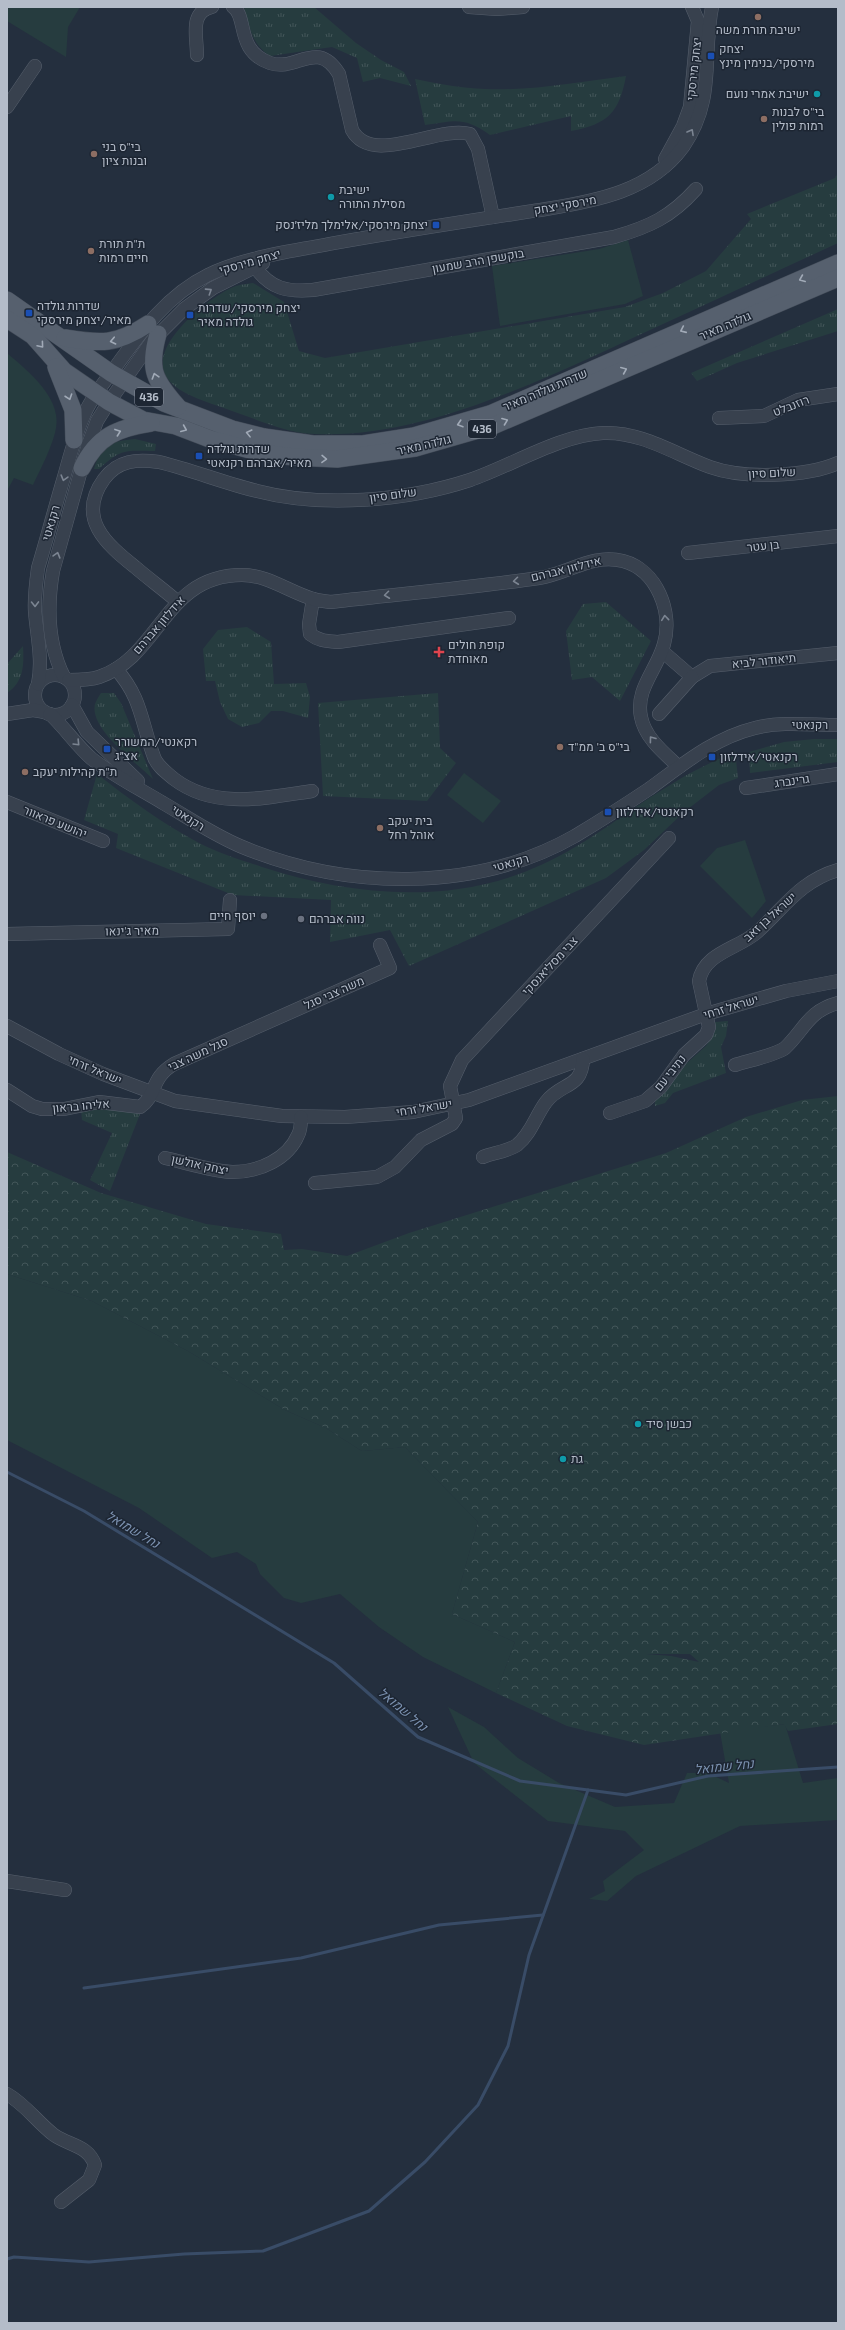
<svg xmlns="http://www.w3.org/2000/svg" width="845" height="2330" font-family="'Exo 2',Heebo,sans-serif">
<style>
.grass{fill:#263c3f}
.forest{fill:url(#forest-crowns);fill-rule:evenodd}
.park{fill:url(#park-tufts)}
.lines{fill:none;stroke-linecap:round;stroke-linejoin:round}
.stream{stroke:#394c67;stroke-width:3}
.minor-casing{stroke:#565f6c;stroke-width:14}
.major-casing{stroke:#414a57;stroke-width:18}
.minor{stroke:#38414e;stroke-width:13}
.major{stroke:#56606e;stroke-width:17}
.oneway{stroke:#7c8592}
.oneway2{stroke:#a1aab7}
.education-dot{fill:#8d6e63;stroke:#1d2633;stroke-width:1.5}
.transit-dot{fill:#1a4fb4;stroke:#1d2633;stroke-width:1.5}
.culture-dot{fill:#0f9aa8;stroke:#1d2633;stroke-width:1.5}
.health-dot{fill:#e0444e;stroke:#1d2633;stroke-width:1.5}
.worship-dot{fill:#6b7280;stroke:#1d2633;stroke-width:1.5}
.labels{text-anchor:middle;stroke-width:3;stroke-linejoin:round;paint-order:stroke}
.shield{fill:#1d2633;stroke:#878f9c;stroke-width:1}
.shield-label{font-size:11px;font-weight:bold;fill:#b4bcc9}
.poi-label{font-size:12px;fill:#b4bcc9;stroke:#1d2633;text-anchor:start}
.street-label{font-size:12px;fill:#b4bcc9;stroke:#1d2633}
.water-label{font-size:13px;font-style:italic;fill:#7c92b1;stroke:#1d2633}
</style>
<defs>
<pattern id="forest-crowns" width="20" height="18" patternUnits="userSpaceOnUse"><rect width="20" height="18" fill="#263c3f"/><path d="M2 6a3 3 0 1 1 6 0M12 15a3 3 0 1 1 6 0" fill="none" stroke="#435659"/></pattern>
<pattern id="park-tufts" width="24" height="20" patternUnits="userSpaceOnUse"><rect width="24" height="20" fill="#263c3f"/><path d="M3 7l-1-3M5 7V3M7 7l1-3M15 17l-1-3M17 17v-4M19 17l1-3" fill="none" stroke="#435659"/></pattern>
</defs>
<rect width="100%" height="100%" fill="#242f3e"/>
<!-- grass -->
<g class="grass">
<path d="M7,7H80L68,27L66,57L7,21Z"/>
<path d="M628,240L643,296L625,304L500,326L492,266L599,249Z"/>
<path d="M7,353C29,372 65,400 55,433C50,451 41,468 33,485L14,478L7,491Z"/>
<path d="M464,773L501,801L483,823L447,795Z"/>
<path d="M745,840L766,901L752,918L700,866L717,848Z"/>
<path d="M7,1274L92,1301L188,1351L285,1410L326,1428L362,1451L405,1447L478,1522L452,1614L515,1642L496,1693L423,1657L379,1627L340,1594L301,1603L284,1598L260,1574L256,1564L237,1552L212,1558L139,1508L7,1440Z"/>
<path d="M448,1707L484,1727L518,1758L559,1783L615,1807L674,1803L687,1773H708L729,1783L720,1732L785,1724L803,1783L838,1778V1820L740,1826L636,1876L607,1901L589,1899L605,1891L603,1881L644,1850L625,1831L548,1821L474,1763Z"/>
</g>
<!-- forest -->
<path class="forest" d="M838,1096V1724L788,1731L784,1724L644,1745L567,1726L496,1693L515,1642L452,1614L478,1522L405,1447L362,1451L326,1428L285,1410L188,1351L92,1301L7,1274V1152L101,1193L206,1224L281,1234L284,1250L302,1249L347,1256L409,1233L666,1153L746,1117L802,1100ZM645,1654H690L699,1662L671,1656Z"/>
<!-- park -->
<g class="park">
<path d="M244,7H314L356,43L381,60L404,72L411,86L380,78L363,82L357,58L332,47L270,56C251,43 250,28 244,7Z"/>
<path d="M626,76C619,113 608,124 571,131V116L490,135C463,116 456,121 425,125L415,79C438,84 461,88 485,89C532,91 579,82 626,76Z"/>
<path d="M838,173V243C771,274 704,305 637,336C542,380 422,439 315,434C286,433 259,420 232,411C212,403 180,396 167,378C145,347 211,295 236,286C242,284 248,284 253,283L284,302L299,351L325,358L625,307L663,293L706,271L751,219L747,214L835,178Z"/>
<path d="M838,309V331L737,363L697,381L691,373Z"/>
<path d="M135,439L156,444L155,451C125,451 122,448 99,469H94C101,445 111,441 135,439Z"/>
<path d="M606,602L651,641L620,701L592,677L572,680L566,631L583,604Z"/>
<path d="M247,627L271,642L274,684L306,683L310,697L308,718L283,711H271L259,723L242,727L228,719L220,702L215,681H206L203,649L218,630Z"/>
<path d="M23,646C24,664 24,682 7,693V664Z"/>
<path d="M101,693H114L121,703L153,779C137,763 89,729 95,704C96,701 99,696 101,693Z"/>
<path d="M438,693L440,748L456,763L427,801L323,796L318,703Z"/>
<path d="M814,739H838V762L750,773L749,752L784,742Z"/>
<path d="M735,751L738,778L719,785L684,812L644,850L606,878L409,966L390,930L330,942L331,900L233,895L116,848L118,834L84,820L97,774C129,799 163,824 199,843C218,853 241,860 262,867C352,896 452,906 541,865C590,843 629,809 675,782C694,770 715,761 735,751Z"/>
<path d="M728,1021L726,1036L721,1047L726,1073L673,1093L665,1103L655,1106V1100L687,1063L706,1046L714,1034L715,1022Z"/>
<path d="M103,1104L140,1114L110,1191L90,1180L112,1133L82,1120L81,1110Z"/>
</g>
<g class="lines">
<!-- stream -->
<g class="stream">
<path d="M7,1472L84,1511L334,1663L418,1737L520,1781L626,1795L708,1776L838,1767"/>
<path d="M84,1988L301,1958L439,1925L543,1915"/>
<path d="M7,2259L14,2257L89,2262L184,2254L263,2251L369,2211L425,2162L478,2105L508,2046L529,1955L588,1790"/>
</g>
<defs>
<g id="minor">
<path d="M233,7C248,16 235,51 270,63C297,72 317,38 339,74L352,130C372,167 437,125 470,134L478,149L493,217"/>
<path d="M469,7L497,9L523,7"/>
<path d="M197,55C197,36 189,12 212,7"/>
<path d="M7,107L35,66"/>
<path d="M665,159L683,126L690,107L698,21L692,7"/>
<path d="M255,267C271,289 287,292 313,290L614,237C649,227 671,217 696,189"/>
<path d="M719,418L764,416L798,400L838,394"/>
<path d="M688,553L838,536"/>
<path d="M313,599L309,624L310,634C319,641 327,641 338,642L509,618"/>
<path d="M178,602C164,590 149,579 135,567C106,544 76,518 104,479C118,460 137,459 159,462C192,470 224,483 257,491C322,508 406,501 470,480C511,466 560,435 603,433C640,431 675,454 710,467C743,479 806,477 838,463"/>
<path d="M662,651L692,677L710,666L838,653"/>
<path d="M116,669C142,698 141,722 154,757C157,766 167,773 174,779C215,810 265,798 312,791"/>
<circle cx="55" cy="695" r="20"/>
<path d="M64,677C48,645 47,606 53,571L88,445L97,421L109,402L152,341L184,309L213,288L263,263"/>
<path d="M69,680C79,680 90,680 99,677C161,656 164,575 242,575C268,575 289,592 313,599C319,601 325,601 331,602C400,594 470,588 539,578C568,574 592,553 623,561C657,570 673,612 664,644C657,670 635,689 641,717C645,738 664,753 679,767"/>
<path d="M38,684C43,660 37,636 35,612C34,597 36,583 38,568C47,538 55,507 64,477C70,456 75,435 84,415C91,398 103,384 114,369C140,333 167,295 208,275C245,257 289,252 329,244C401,231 474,220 546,209C596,201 651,191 683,147C716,99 702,58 712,7"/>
<path d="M72,705L87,732L138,781"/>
<path d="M7,714L33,710L45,712"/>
<path d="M50,714C65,728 77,746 92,759C114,776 140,789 163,803C189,818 212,834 240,846C344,890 475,893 575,836C600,821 625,805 649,789C682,765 714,738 755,728C781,721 811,725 838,725"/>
<path d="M659,714L692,677"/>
<path d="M746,788L838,774"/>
<path d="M7,802L103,841"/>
<path d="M7,934L228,929L230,900"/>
<path d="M7,1026L59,1054L103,1074L175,1101L282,1116L345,1117L413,1112L469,1100L706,1014L786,991L838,981"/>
<path d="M735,1065C747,1061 776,1055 785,1048C805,1029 808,1011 838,1003"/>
<path d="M7,1090L32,1106L42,1109H64L99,1102L140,1107C157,1096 150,1078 174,1064L390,968L380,945"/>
<path d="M610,1113L645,1101L661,1087L684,1055L706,1035L709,1027L699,981C704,953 737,949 756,933C784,908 800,881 838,870"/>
<path d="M483,1157C493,1153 509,1151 517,1145C531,1134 536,1115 546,1102C561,1082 582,1089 583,1059"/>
<path d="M165,1158C184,1162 215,1172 233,1172C259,1172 288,1159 298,1135C301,1130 301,1122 301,1117"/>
<path d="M315,1183L377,1177L395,1167L421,1140L452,1124L456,1118L450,1086L462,1060L669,838"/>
<path d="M7,1881L65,1890"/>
<path d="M7,2094C25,2104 38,2123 54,2135C70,2146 88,2145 95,2165L89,2180L61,2202"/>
</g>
<g id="major">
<path d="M7,300L111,373L164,403L232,429L264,437L313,444H363L414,436L490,414L838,263"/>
<path d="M7,319L33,336L64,371L109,402L143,420L176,426L210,439L261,453L294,457L337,459L415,448L495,425L838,278"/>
<path d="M158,334C148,369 154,380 178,407"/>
<path d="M65,338C101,344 116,345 148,324"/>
<path d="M56,367L73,410L74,440"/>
<path d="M82,468C97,436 118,428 151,423"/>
</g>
</defs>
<!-- minor casing -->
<use href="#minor" class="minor-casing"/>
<!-- major casing -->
<use href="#major" class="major-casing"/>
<!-- minor -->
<use href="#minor" class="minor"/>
<!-- major -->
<use href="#major" class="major"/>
</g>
<!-- one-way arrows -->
<defs><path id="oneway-chevron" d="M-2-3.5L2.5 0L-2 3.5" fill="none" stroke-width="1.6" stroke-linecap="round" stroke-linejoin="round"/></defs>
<g class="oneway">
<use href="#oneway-chevron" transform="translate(691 132) rotate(-61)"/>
<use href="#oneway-chevron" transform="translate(209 291) rotate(-33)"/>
<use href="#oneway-chevron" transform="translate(64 478) rotate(106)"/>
<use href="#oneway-chevron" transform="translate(57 555) rotate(-74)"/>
<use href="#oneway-chevron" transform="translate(516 581) rotate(173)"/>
<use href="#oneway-chevron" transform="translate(387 595) rotate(173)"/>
<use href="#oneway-chevron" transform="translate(35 604) rotate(89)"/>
<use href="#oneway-chevron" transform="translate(665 618) rotate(-96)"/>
<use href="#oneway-chevron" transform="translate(652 739) rotate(-127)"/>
<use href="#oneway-chevron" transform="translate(77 743) rotate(46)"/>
</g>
<g class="oneway2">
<use href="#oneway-chevron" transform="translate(802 279) rotate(157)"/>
<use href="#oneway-chevron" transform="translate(683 330) rotate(156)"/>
<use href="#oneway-chevron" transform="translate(113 341) rotate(168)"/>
<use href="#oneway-chevron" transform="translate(41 345) rotate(50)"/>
<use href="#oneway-chevron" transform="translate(624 370) rotate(-23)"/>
<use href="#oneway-chevron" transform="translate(155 376) rotate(-107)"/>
<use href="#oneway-chevron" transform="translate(69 397) rotate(71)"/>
<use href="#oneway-chevron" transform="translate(505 421) rotate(-21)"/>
<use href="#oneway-chevron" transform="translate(460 424) rotate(162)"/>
<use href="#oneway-chevron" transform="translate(184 429) rotate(23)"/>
<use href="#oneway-chevron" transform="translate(118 432) rotate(-20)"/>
<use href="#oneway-chevron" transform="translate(249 433) rotate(-166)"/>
<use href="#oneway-chevron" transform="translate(324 459) rotate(1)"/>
</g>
<!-- markers -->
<g class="education-dot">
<circle cx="758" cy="17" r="4"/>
<circle cx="764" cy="119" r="4"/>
<circle cx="94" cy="154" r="4"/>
<circle cx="91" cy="251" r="4"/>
<circle cx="560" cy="747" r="4"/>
<circle cx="25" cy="772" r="4"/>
<circle cx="380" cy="828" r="4"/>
</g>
<g class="transit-dot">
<rect x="707" y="52" width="8" height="8" rx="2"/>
<rect x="432" y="221" width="8" height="8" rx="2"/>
<rect x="25" y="309" width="8" height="8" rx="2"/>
<rect x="186" y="311" width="8" height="8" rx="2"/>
<rect x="195" y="452" width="8" height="8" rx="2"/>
<rect x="103" y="745" width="8" height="8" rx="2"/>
<rect x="708" y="753" width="8" height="8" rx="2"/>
<rect x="604" y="808" width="8" height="8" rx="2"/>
</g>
<g class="culture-dot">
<circle cx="817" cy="94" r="4"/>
<circle cx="331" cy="197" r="4"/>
<circle cx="638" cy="1424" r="4"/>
<circle cx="563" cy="1459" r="4"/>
</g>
<path class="health-dot" d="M437 646h4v4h4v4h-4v4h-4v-4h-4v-4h4z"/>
<g class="worship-dot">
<circle cx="264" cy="916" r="4"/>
<circle cx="301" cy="919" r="4"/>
</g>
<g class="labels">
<!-- shield labels -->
<g class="shield">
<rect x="135" y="388" width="28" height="18" rx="3"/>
<rect x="468" y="420" width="28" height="18" rx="3"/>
</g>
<g class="shield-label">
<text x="149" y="401">436</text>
<text x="482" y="433">436</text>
</g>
<!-- poi labels -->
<g class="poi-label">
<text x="758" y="34" text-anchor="middle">ישיבת תורת משה</text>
<text x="719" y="53">יצחק<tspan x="719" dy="14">מירסקי/בנימין מינץ</tspan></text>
<text x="809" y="98" text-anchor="end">ישיבת אמרי נועם</text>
<text x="772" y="116">בי"ס לבנות<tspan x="772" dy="14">רמות פולין</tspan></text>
<text x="102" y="151">בי"ס בני<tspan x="102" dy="14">ובנות ציון</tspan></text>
<text x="339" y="194">ישיבת<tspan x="339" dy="14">מסילת התורה</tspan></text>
<text x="428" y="229" text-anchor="end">יצחק מירסקי/אלימלך מליז׳נסק</text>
<text x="99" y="248">ת"ת תורת<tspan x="99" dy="14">חיים רמות</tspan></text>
<text x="37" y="310">שדרות גולדה<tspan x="37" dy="14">מאיר/יצחק מירסקי</tspan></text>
<text x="198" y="312">יצחק מירסקי/שדרות<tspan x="198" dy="14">גולדה מאיר</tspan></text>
<text x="207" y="453">שדרות גולדה<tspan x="207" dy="14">מאיר/אברהם רקנאטי</tspan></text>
<text x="448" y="649">קופת חולים<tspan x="448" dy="14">מאוחדת</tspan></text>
<text x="115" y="746">רקאנטי/המשורר<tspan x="115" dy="14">אצ״ג</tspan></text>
<text x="568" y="751">בי"ס ב' ממ"ד</text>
<text x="720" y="761">רקנאטי/אידלזון</text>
<text x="33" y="776">ת"ת קהילות יעקב</text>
<text x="616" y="816">רקאנטי/אידלזון</text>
<text x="388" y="825">בית יעקב<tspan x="388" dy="14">אוהל רחל</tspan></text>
<text x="256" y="920" text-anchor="end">יוסף חיים</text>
<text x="309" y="923">נווה אברהם</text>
<text x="646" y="1428">כבשן סיד</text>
<text x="571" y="1463">גת</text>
</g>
<!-- street labels -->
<g class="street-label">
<text transform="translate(694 69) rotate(-84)" y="4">יצחק מירסקי</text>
<text transform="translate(565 205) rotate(-10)" y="4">מירסקי יצחק</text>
<text transform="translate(478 261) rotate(-10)" y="4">בוקשפן הרב שמעון</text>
<text transform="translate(250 262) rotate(-16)" y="4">יצחק מירסקי</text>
<text transform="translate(725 326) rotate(-23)" y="4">גולדה מאיר</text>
<text transform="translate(545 390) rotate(-23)" y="4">שדרות גולדה מאיר</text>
<text transform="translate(791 406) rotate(-21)" y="4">רוזנבלט</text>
<text transform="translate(424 445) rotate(-13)" y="4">גולדה מאיר</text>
<text transform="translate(772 473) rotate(-3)" y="4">שלום סיון</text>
<text transform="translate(393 495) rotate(-8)" y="4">שלום סיון</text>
<text transform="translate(51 523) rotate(-74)" y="4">רקנאטי</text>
<text transform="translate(763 546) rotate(-6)" y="4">בן עטר</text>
<text transform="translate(566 569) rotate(-14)" y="4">אידלזון אברהם</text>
<text transform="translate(159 625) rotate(-49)" y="4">אידלזון אברהם</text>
<text transform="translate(764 661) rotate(-6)" y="4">תיאודור לביא</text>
<text x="810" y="729">רקנאטי</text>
<text transform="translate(792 781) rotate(-8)" y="4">גרינברג</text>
<text transform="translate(188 818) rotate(32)" y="4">רקנאטי</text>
<text transform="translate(55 822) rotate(22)" y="4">יהושע פראוור</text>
<text transform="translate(511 863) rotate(-16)" y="4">רקנאטי</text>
<text transform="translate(770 917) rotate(-42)" y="4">ישראל בן זאב</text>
<text transform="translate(132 931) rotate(-1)" y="4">מאיר ג'ינאו</text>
<text transform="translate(550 966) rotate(-47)" y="4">צבי מסליאנסקי</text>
<text transform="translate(334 993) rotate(-24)" y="4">משה צבי סגל</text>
<text transform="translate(731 1007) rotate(-17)" y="4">ישראל זרחי</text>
<text transform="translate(198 1054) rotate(-25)" y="4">סגל משה צבי</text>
<text transform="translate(95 1070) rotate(23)" y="4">ישראל זרחי</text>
<text transform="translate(670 1073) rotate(-51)" y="4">נתיבי עם</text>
<text transform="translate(81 1106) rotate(-5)" y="4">אליהו בראון</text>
<text transform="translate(424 1108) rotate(-9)" y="4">ישראל זרחי</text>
<text transform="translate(200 1165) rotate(12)" y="4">יצחק אולשן</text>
</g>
<!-- water labels -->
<g class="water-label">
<text transform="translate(133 1529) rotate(31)" y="5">נחל שמואל</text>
<text transform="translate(403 1709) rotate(40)" y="5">נחל שמואל</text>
<text transform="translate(724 1766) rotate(-6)" y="5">נחל שמואל</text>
</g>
</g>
<!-- border -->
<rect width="845" height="2330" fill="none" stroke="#b4bcc9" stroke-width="16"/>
</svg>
